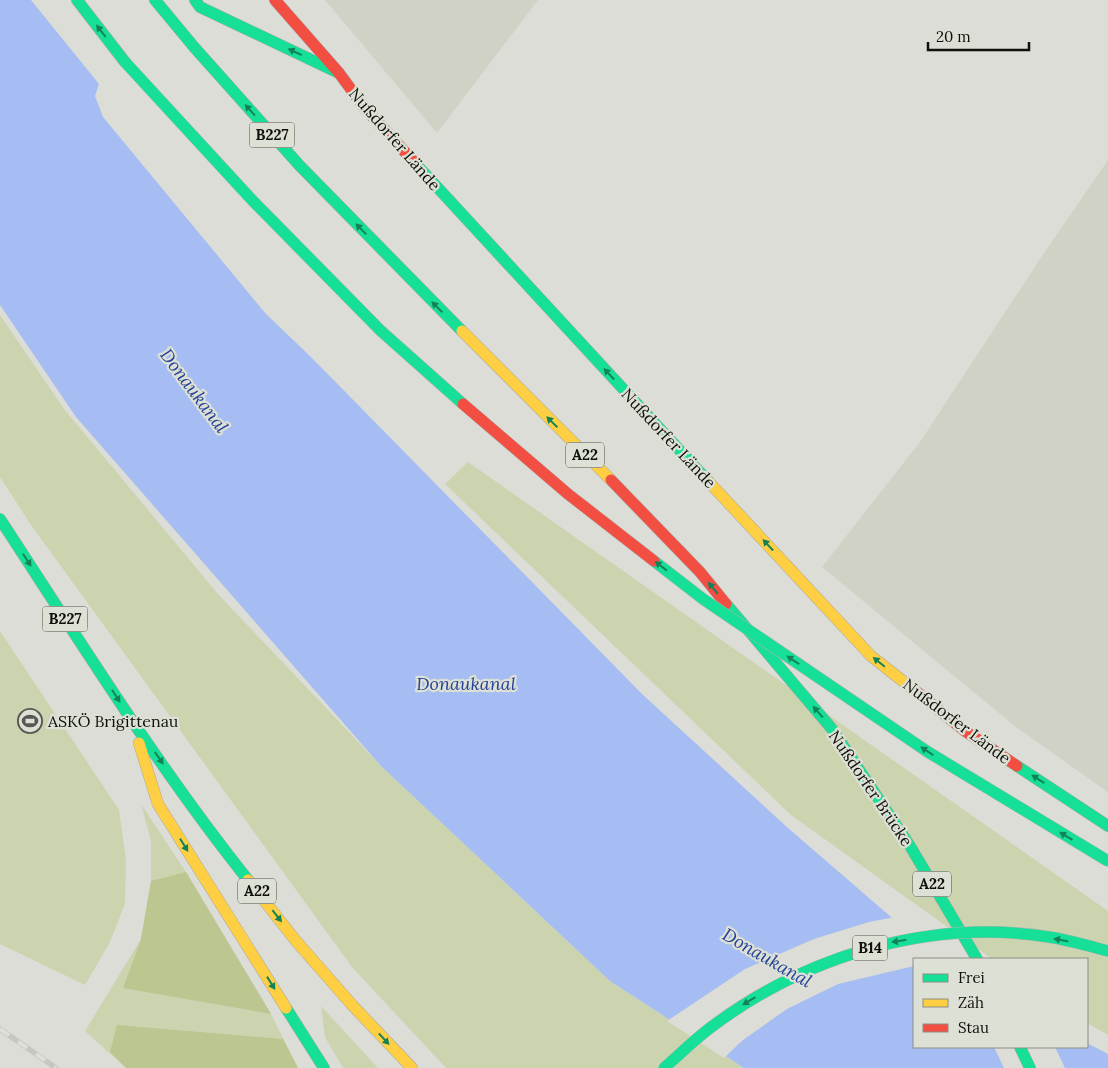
<svg xmlns="http://www.w3.org/2000/svg" width="1108" height="1068" font-family="Lora,serif">
<style>
.built{fill:#cfd2c5}
.green{fill:#ccd4af}
.forest{fill:#bbc691}
.water{fill:#a5bdf2}
.pier{fill:#dcddd7}
.lines{fill:none;stroke-linecap:round;stroke-linejoin:round}
.fast-casing{stroke:#a6a7a2;stroke-width:12}
.slow-casing{stroke:#a6a7a2;stroke-width:12}
.jam-casing{stroke:#a6a7a2;stroke-width:12}
.fast{stroke:#16e098;stroke-width:11}
.slow{stroke:#ffcf43;stroke-width:11}
.jam{stroke:#f24e42;stroke-width:11}
.rail-casing{stroke:#c6c6c4;stroke-width:5.5}
.rail{stroke:#dde0d4;stroke-width:4;stroke-dasharray:11;stroke-linecap:butt}
.fast-bridge-casing{stroke:#aeb1b4;stroke-width:12;stroke-linecap:butt}
.jam-bridge-casing{stroke:#aeb1b4;stroke-width:12;stroke-linecap:butt}
.fast-bridge{stroke:#16e098;stroke-width:11}
.jam-bridge{stroke:#f24e42;stroke-width:11}
.oneway{fill:#138259}
.labels{text-anchor:middle;stroke-width:4.5;stroke-linejoin:round;paint-order:stroke}
.shield{fill:#dde0d4;stroke:#4d4e48;stroke-width:1}
.shield-label{font-size:15px;font-weight:bold;fill:#0f100c}
.street-label{font-size:16px;fill:#0f100c;stroke:#dde0d4}
.poi-label{font-size:16px;fill:#0f100c;stroke:#dde0d4;text-anchor:start}
.water-label{font-size:18px;font-style:italic;fill:#25429b;stroke:#dde0d4}
</style>
<rect width="100%" height="100%" fill="#dcddd7"/>
<!-- built -->
<g class="built">
<path d="M325,0H538L437,133Z"/>
<path d="M1108,160V792L1016,727L822,567L920,442L1042,256Z"/>
</g>
<!-- green -->
<g class="green">
<path d="M0,315L64,409L217,593L381,766L610,981L744,1068H446L352,967L31,525L0,477Z"/>
<path d="M468,462L1108,911V1035L1087,1023V959H992L791,815L445,484Z"/>
<path d="M0,631L119,810L126,859L125,904L109,944L85,985L0,944Z"/>
<path d="M141,804L186,872L271,1014L298,1068H126L85,1031L141,939L151,881V841Z"/>
<path d="M321,1006L378,1068H343L325,1037Z"/>
</g>
<!-- forest -->
<g class="forest">
<path d="M186,872L271,1014L123,988L141,939L151,881Z"/>
<path d="M117,1025L283,1039L298,1068H126L110,1052Z"/>
</g>
<!-- water -->
<path class="water" d="M0,0H31L99,84L95,96L103,117L266,314L312,358L642,694L788,828L913,936L949,959H914V1047H1087V1043L1108,1054V1068H744L610,981L381,766L76,417L0,305Z"/>
<!-- pier -->
<g class="pier">
<path d="M895,917L914,934L952,959H914V966L838,984L787,1009L743,1040L724,1058L667,1021L745,969L814,939L869,922Z"/>
<path d="M994,1047H1055L1065,1068H1004Z"/>
</g>
<g class="lines">
<defs>
<g id="fast">
<path d="M77,0L125,62"/>
<path d="M155,0L194,47L300,166L462,331"/>
<path d="M195,0L200,7L339,73"/>
<path d="M414,162L708,481"/>
<path d="M0,519C80,641 157,766 248,880"/>
<path d="M726,604L832,729L910,846L977,959"/>
<path d="M1017,766L1108,826"/>
<path d="M286,1008L324,1068"/>
<path d="M1020,1047L1030,1068"/>
</g>
<g id="slow">
<path d="M462,331L611,480"/>
<path d="M708,481L871,656L918,693"/>
<path d="M139,743L158,804L286,1008"/>
<path d="M248,880L296,941L353,1006L412,1068"/>
</g>
<g id="jam">
<path d="M275,0L339,73L364,107L414,162"/>
<path d="M611,480L700,572L726,604"/>
<path d="M918,693L965,731L1017,766"/>
</g>
</defs>
<!-- fast casing -->
<use href="#fast" class="fast-casing"/>
<!-- slow casing -->
<use href="#slow" class="slow-casing"/>
<!-- jam casing -->
<use href="#jam" class="jam-casing"/>
<!-- fast -->
<use href="#fast" class="fast"/>
<!-- slow -->
<use href="#slow" class="slow"/>
<!-- jam -->
<use href="#jam" class="jam"/>
<defs>
<path id="rail" d="M0,1029L56,1068"/>
</defs>
<!-- rail casing -->
<use href="#rail" class="rail-casing"/>
<!-- rail -->
<use href="#rail" class="rail"/>
<defs>
<g id="fast-bridge">
<path d="M125,62L252,200L381,331L463,404"/>
<path d="M654,561L703,599L928,752L1108,861"/>
<path d="M664,1068C679,1055 694,1040 710,1028C805,956 930,918 1049,937C1069,940 1089,946 1108,951"/>
</g>
<path id="jam-bridge" d="M463,404L568,494L654,561"/>
</defs>
<!-- fast-bridge casing -->
<use href="#fast-bridge" class="fast-bridge-casing"/>
<!-- jam-bridge casing -->
<use href="#jam-bridge" class="jam-bridge-casing"/>
<!-- fast-bridge -->
<use href="#fast-bridge" class="fast-bridge"/>
<!-- jam-bridge -->
<use href="#jam-bridge" class="jam-bridge"/>
</g>
<!-- one-way arrows -->
<defs><path id="oneway-solid" d="M-6-.8H1V-3.2L6.5 0L1 3.2V.8H-6Z" transform="scale(1.25)"/></defs>
<g class="oneway">
<use href="#oneway-solid" transform="translate(101 31) rotate(-128)"/>
<use href="#oneway-solid" transform="translate(295 52) rotate(-155)"/>
<use href="#oneway-solid" transform="translate(250 110) rotate(-132)"/>
<use href="#oneway-solid" transform="translate(361 229) rotate(-134)"/>
<use href="#oneway-solid" transform="translate(437 307) rotate(-135)"/>
<use href="#oneway-solid" transform="translate(609 374) rotate(-133)"/>
<use href="#oneway-solid" transform="translate(552 422) rotate(-135)"/>
<use href="#oneway-solid" transform="translate(768 545) rotate(-133)"/>
<use href="#oneway-solid" transform="translate(27 560) rotate(57)"/>
<use href="#oneway-solid" transform="translate(661 566) rotate(-142)"/>
<use href="#oneway-solid" transform="translate(713 588) rotate(-129)"/>
<use href="#oneway-solid" transform="translate(793 660) rotate(-146)"/>
<use href="#oneway-solid" transform="translate(879 662) rotate(-141)"/>
<use href="#oneway-solid" transform="translate(116 696) rotate(57)"/>
<use href="#oneway-solid" transform="translate(818 712) rotate(-131)"/>
<use href="#oneway-solid" transform="translate(927 751) rotate(-147)"/>
<use href="#oneway-solid" transform="translate(159 758) rotate(55)"/>
<use href="#oneway-solid" transform="translate(1038 779) rotate(-147)"/>
<use href="#oneway-solid" transform="translate(1066 836) rotate(-149)"/>
<use href="#oneway-solid" transform="translate(184 845) rotate(58)"/>
<use href="#oneway-solid" transform="translate(277 916) rotate(52)"/>
<use href="#oneway-solid" transform="translate(1061 940) rotate(-169)"/>
<use href="#oneway-solid" transform="translate(899 941) rotate(171)"/>
<use href="#oneway-solid" transform="translate(271 983) rotate(58)"/>
<use href="#oneway-solid" transform="translate(749 1001) rotate(149)"/>
<use href="#oneway-solid" transform="translate(384 1039) rotate(47)"/>
</g>
<!-- icons -->
<defs>
<symbol id="stadium-ring" viewBox="-11 -11 22 22"><circle r="9.5" fill="#dde0d4" stroke="#575853" stroke-width="1.5"/><path d="M0-5a6.5 5 0 1 0 0 10a6.5 5 0 1 0 0-10ZM-3.5-1.8h7v3.6h-7Z" fill="#575853"/></symbol>
</defs>
<g fill-rule="evenodd">
<use href="#stadium-ring" x="16" y="707" width="28" height="28"/>
</g>
<g class="labels">
<!-- shield labels -->
<g class="shield">
<rect x="249.5" y="122.5" width="45" height="25" rx="4"/>
<rect x="566" y="442.5" width="38" height="25" rx="4"/>
<rect x="42.5" y="606.5" width="45" height="25" rx="4"/>
<rect x="913" y="871.5" width="38" height="25" rx="4"/>
<rect x="238" y="878.5" width="38" height="25" rx="4"/>
<rect x="852.5" y="935.5" width="35" height="25" rx="4"/>
</g>
<g class="shield-label">
<text x="272" y="140">B227</text>
<text x="585" y="460">A22</text>
<text x="65" y="624">B227</text>
<text x="932" y="889">A22</text>
<text x="257" y="896">A22</text>
<text x="870" y="953">B14</text>
</g>
<!-- street labels -->
<g class="street-label">
<text transform="translate(395 139) rotate(49)" y="6">Nußdorfer Lände</text>
<text transform="translate(669 438) rotate(47)" y="6">Nußdorfer Lände</text>
<text transform="translate(957 721) rotate(37)" y="6">Nußdorfer Lände</text>
<text transform="translate(871 788) rotate(56)" y="6">Nußdorfer Brücke</text>
</g>
<!-- poi labels -->
<g class="poi-label">
<text x="48" y="727">ASKÖ Brigittenau</text>
</g>
<!-- water labels -->
<g class="water-label">
<text transform="translate(194 391) rotate(53)" y="6">Donaukanal</text>
<text x="466" y="690">Donaukanal</text>
<text transform="translate(767 958) rotate(30)" y="6">Donaukanal</text>
</g>
</g>
<!-- legend -->
<rect x="913" y="958" width="175" height="90" fill="#dde0d4" stroke="#8b8d84"/>
<rect x="923" y="974" width="25" height="8" fill="#16e098" stroke="#8b8d84"/>
<text x="958" y="983" font-size="15" fill="#0f100c">Frei</text>
<rect x="923" y="999" width="25" height="8" fill="#ffcf43" stroke="#8b8d84"/>
<text x="958" y="1008" font-size="15" fill="#0f100c">Zäh</text>
<rect x="923" y="1024" width="25" height="8" fill="#f24e42" stroke="#8b8d84"/>
<text x="958" y="1033" font-size="15" fill="#0f100c">Stau</text>
<!-- scale -->
<path d="M928 42v8h101v-8" fill="none" stroke="#0f100c" stroke-width="2.5"/>
<text x="936" y="42" font-size="15" fill="#0f100c" stroke="#dde0d4" stroke-width="4" paint-order="stroke">20 m</text>
</svg>
